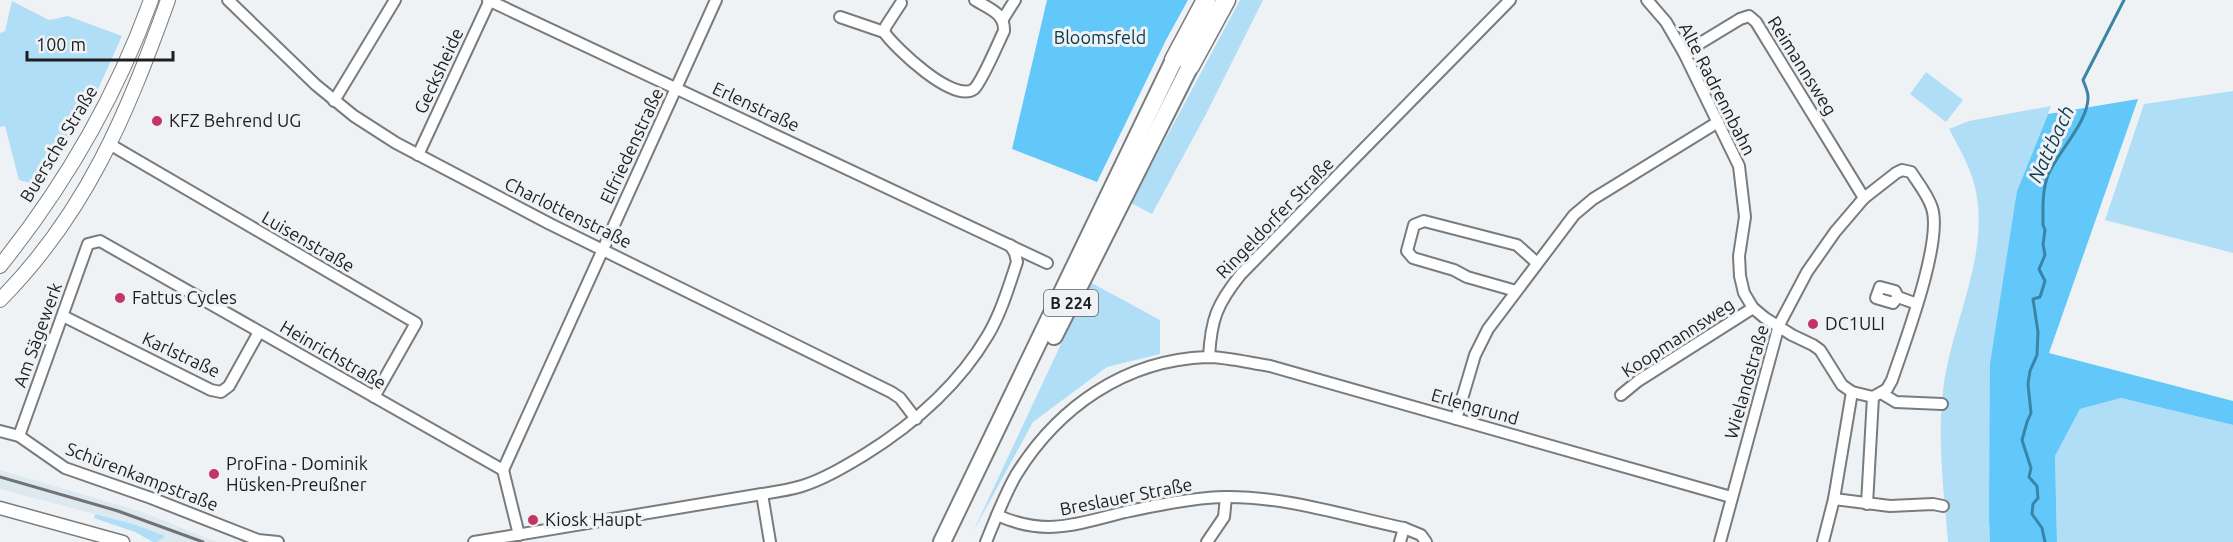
<svg xmlns="http://www.w3.org/2000/svg" width="2233" height="542" font-family="Ubuntu,sans-serif">
<style>
.built{fill:#dde8ef}
.green{fill:#b1def7}
.forest{fill:#62c7f9}
.lines{fill:none;stroke-linecap:round;stroke-linejoin:round}
.stream{stroke:#3a84a6;stroke-width:3}
.minor-casing{stroke:#787c7e;stroke-width:14}
.tertiary-casing{stroke:#787c7e;stroke-width:15}
.secondary-casing{stroke:#787c7e;stroke-width:16}
.trunk-casing{stroke:#787c7e;stroke-width:20}
.motorway-casing{stroke:#787c7e;stroke-width:21}
.minor{stroke:#fff;stroke-width:10}
.tertiary{stroke:#fff;stroke-width:12}
.secondary{stroke:#fff;stroke-width:14}
.trunk{stroke:#fff;stroke-width:16}
.motorway{stroke:#fff;stroke-width:18}
.rail{stroke:#717274;stroke-width:3}
.poi-dot{fill:#c33562;stroke:#eff2f4;stroke-width:2}
.labels{text-anchor:middle;stroke-width:6;stroke-linejoin:round;paint-order:stroke}
.shield{fill:#eff2f4;stroke:#5c5e5f;stroke-width:1.5}
.shield-label{font-size:16px;font-weight:bold;fill:#1d1e1f}
.park-label{font-size:18px;fill:#08374b;stroke:#eff2f4}
.street-label{font-size:18px;fill:#1d1e1f;stroke:#eff2f4}
.poi-label{font-size:18px;fill:#1d1e1f;stroke:#eff2f4;text-anchor:start}
.water-label{font-size:20px;font-style:italic;fill:#103c51;stroke:#eff2f4}
</style>
<rect width="100%" height="100%" fill="#eff2f4"/>
<!-- built -->
<path class="built" d="M0,470L142,512L217,542H157L164,536L136,525L0,489Z"/>
<!-- green -->
<g class="green">
<path d="M1240,0H1263L1205,116L1152,214L1131,203Z"/>
<path d="M12,1L49,20L68,16L122,36L90,107L34,184L19,180L5,126L0,127V33L5,31Z"/>
<path d="M1926,72L1963,100L1946,122L1910,94Z"/>
<path d="M2233,91V253L2105,220L2144,104Z"/>
<path d="M2051,106L2017,191L1989,520L1990,542H1948C1944,493 1937,442 1943,392C1950,324 1991,257 1975,187C1970,166 1959,148 1949,129L1969,121Z"/>
<path d="M1090,282L1160,320V354L1107,367L1033,422L973,532Z"/>
<path d="M2121,398L2233,425V542H2057L2055,456L2080,409Z"/>
<path d="M95,514L136,525L165,536L157,542H153L135,532L94,518Z"/>
</g>
<!-- forest -->
<g class="forest">
<path d="M1047,0H1188L1166,40L1097,182L1012,149Z"/>
<path d="M2138,99L2049,353L2233,401V425L2121,398L2080,409L2055,456L2057,542H1990L1989,520L1990,364L2017,191L2048,114Z"/>
</g>
<g class="lines">
<!-- stream -->
<path class="stream" d="M2045,542L2042,528L2032,514L2033,504L2038,498L2037,486L2029,477L2031,468L2022,440L2027,422L2031,413L2028,384L2030,371L2037,355L2038,332L2033,299L2040,297L2045,281L2039,269L2045,255L2043,244L2045,230L2043,225C2043,208 2042,191 2048,175C2057,153 2089,121 2088,97C2088,91 2085,86 2083,80L2124,0"/>
<defs>
<g id="minor">
<path d="M228,0L316,85L354,116L396,143L550,224L891,392L900,398L916,419"/>
<path d="M488,0L1047,263"/>
<path d="M1647,0L1666,22L1684,53L1739,166L1745,217L1739,256L1740,276L1744,293L1753,308L1765,318L1792,335L1813,345L1820,350L1842,385L1852,392L1873,397L1887,389L1892,380C1904,344 1943,242 1932,208C1928,195 1918,183 1911,172L1902,170L1896,173L1864,198L1835,232L1807,272L1779,325L1720,542"/>
<path d="M901,3L886,26L884,32C895,48 954,104 974,89C982,82 998,43 1004,31C1005,13 988,8 975,0"/>
<path d="M840,17L884,32"/>
<path d="M1003,19L1015,0"/>
<path d="M1684,53L1740,19L1749,16L1756,22L1864,198"/>
<path d="M334,101L395,0"/>
<path d="M111,145L416,323L374,397"/>
<path d="M418,155L490,0"/>
<path d="M1516,291L1467,277L1454,270L1413,258L1407,251L1414,225L1424,221L1517,245L1536,262"/>
<path d="M1898,297L1895,291L1880,287L1876,298L1893,303L1898,297L1917,304"/>
<path d="M63,316L211,390L221,392L229,386L259,332"/>
<path d="M1209,357C1211,319 1217,304 1241,274L1510,0"/>
<path d="M1881,393L1896,402L1942,404"/>
<path d="M1621,395L1638,381L1753,308"/>
<path d="M1456,419L1475,355L1488,329L1574,215L1593,199L1718,122"/>
<path d="M0,431L19,436L65,468L151,498L258,540L278,542"/>
<path d="M19,436L88,244L100,241L503,470L519,535"/>
<path d="M503,470L716,0"/>
<path d="M762,494L770,542"/>
<path d="M1834,499L1890,506L1933,504L1943,506"/>
<path d="M1867,504L1873,397"/>
<path d="M997,515C1045,537 1077,524 1125,512C1158,505 1191,498 1224,497C1285,496 1345,516 1404,528L1421,535L1426,542"/>
<path d="M474,542L762,494C775,492 789,490 802,486C824,479 844,467 864,455C914,424 958,386 988,335C1001,313 1009,286 1017,262L1015,253L1010,245"/>
<path d="M986,542C995,520 1004,496 1016,475C1058,407 1125,360 1207,357C1227,357 1250,363 1270,366L1731,497"/>
<path d="M1207,542L1224,517L1226,497"/>
<path d="M1400,542L1404,528"/>
<path d="M1823,542L1834,499L1852,392"/>
</g>
<path id="tertiary" d="M0,508L123,542"/>
<g id="secondary">
<path d="M0,266C64,186 116,97 151,0"/>
<path d="M0,300C87,212 127,114 168,0"/>
</g>
<g id="trunk">
<path d="M1054,336L1190,66"/>
<path d="M942,542L1174,60"/>
</g>
<g id="motorway">
<path d="M1174,60L1206,0"/>
<path d="M1190,66L1226,0"/>
</g>
</defs>
<!-- minor casing -->
<use href="#minor" class="minor-casing"/>
<!-- tertiary casing -->
<use href="#tertiary" class="tertiary-casing"/>
<!-- secondary casing -->
<use href="#secondary" class="secondary-casing"/>
<!-- trunk casing -->
<use href="#trunk" class="trunk-casing"/>
<!-- motorway casing -->
<use href="#motorway" class="motorway-casing"/>
<!-- minor -->
<use href="#minor" class="minor"/>
<!-- tertiary -->
<use href="#tertiary" class="tertiary"/>
<!-- secondary -->
<use href="#secondary" class="secondary"/>
<!-- trunk -->
<use href="#trunk" class="trunk"/>
<!-- motorway -->
<use href="#motorway" class="motorway"/>
<!-- rail -->
<path class="rail" d="M0,477L118,511L203,542"/>
</g>
<!-- markers -->
<g class="poi-dot">
<circle cx="157" cy="121" r="6"/>
<circle cx="120" cy="298" r="6"/>
<circle cx="1813" cy="324" r="6"/>
<circle cx="214" cy="474" r="6"/>
<circle cx="533" cy="520" r="6"/>
</g>
<g class="labels">
<!-- shield labels -->
<rect class="shield" x="1044" y="290" width="54" height="26" rx="4.5"/>
<g class="shield-label">
<text x="1071" y="309">B 224</text>
</g>
<!-- park labels -->
<g class="park-label">
<text x="1100" y="44">Bloomsfeld</text>
</g>
<!-- street labels -->
<g class="street-label">
<text transform="translate(1802 66) rotate(58)" y="6">Reimannsweg</text>
<text transform="translate(439 71) rotate(-65)" y="6">Gecksheide</text>
<text transform="translate(1717 89) rotate(63)" y="6">Alte Radrennbahn</text>
<text transform="translate(756 107) rotate(25)" y="6">Erlenstraße</text>
<text transform="translate(59 144) rotate(-59)" y="6">Buersche Straße</text>
<text transform="translate(632 146) rotate(-65)" y="6">Elfriedenstraße</text>
<text transform="translate(568 213) rotate(26)" y="6">Charlottenstraße</text>
<text transform="translate(1275 218) rotate(-46)" y="6">Ringeldorfer Straße</text>
<text transform="translate(308 242) rotate(30)" y="6">Luisenstraße</text>
<text transform="translate(38 335) rotate(-70)" y="6">Am Sägewerk</text>
<text transform="translate(1678 338) rotate(-33)" y="6">Koopmannsweg</text>
<text transform="translate(181 355) rotate(25)" y="6">Karlstraße</text>
<text transform="translate(333 355) rotate(30)" y="6">Heinrichstraße</text>
<text transform="translate(1747 382) rotate(-74)" y="6">Wielandstraße</text>
<text transform="translate(1475 407) rotate(16)" y="6">Erlengrund</text>
<text transform="translate(142 477) rotate(21)" y="6">Schürenkampstraße</text>
<text transform="translate(1126 497) rotate(-11)" y="6">Breslauer Straße</text>
</g>
<!-- poi labels -->
<g class="poi-label">
<text x="169" y="127">KFZ Behrend UG</text>
<text x="132" y="304">Fattus Cycles</text>
<text x="1825" y="330">DC1ULI</text>
<text x="226" y="470">ProFina - Dominik<tspan x="226" dy="21">Hüsken-Preußner</tspan></text>
<text x="545" y="526">Kiosk Haupt</text>
</g>
<!-- water labels -->
<g class="water-label">
<text transform="translate(2051 144) rotate(-65)" y="7">Nattbach</text>
</g>
</g>
<!-- scale -->
<path d="M27 51v9h146v-9" fill="none" stroke="#1d1e1f" stroke-width="3"/>
<text x="36" y="51" font-size="18" fill="#1d1e1f" stroke="#eff2f4" stroke-width="4.5" paint-order="stroke">100 m</text>
</svg>
